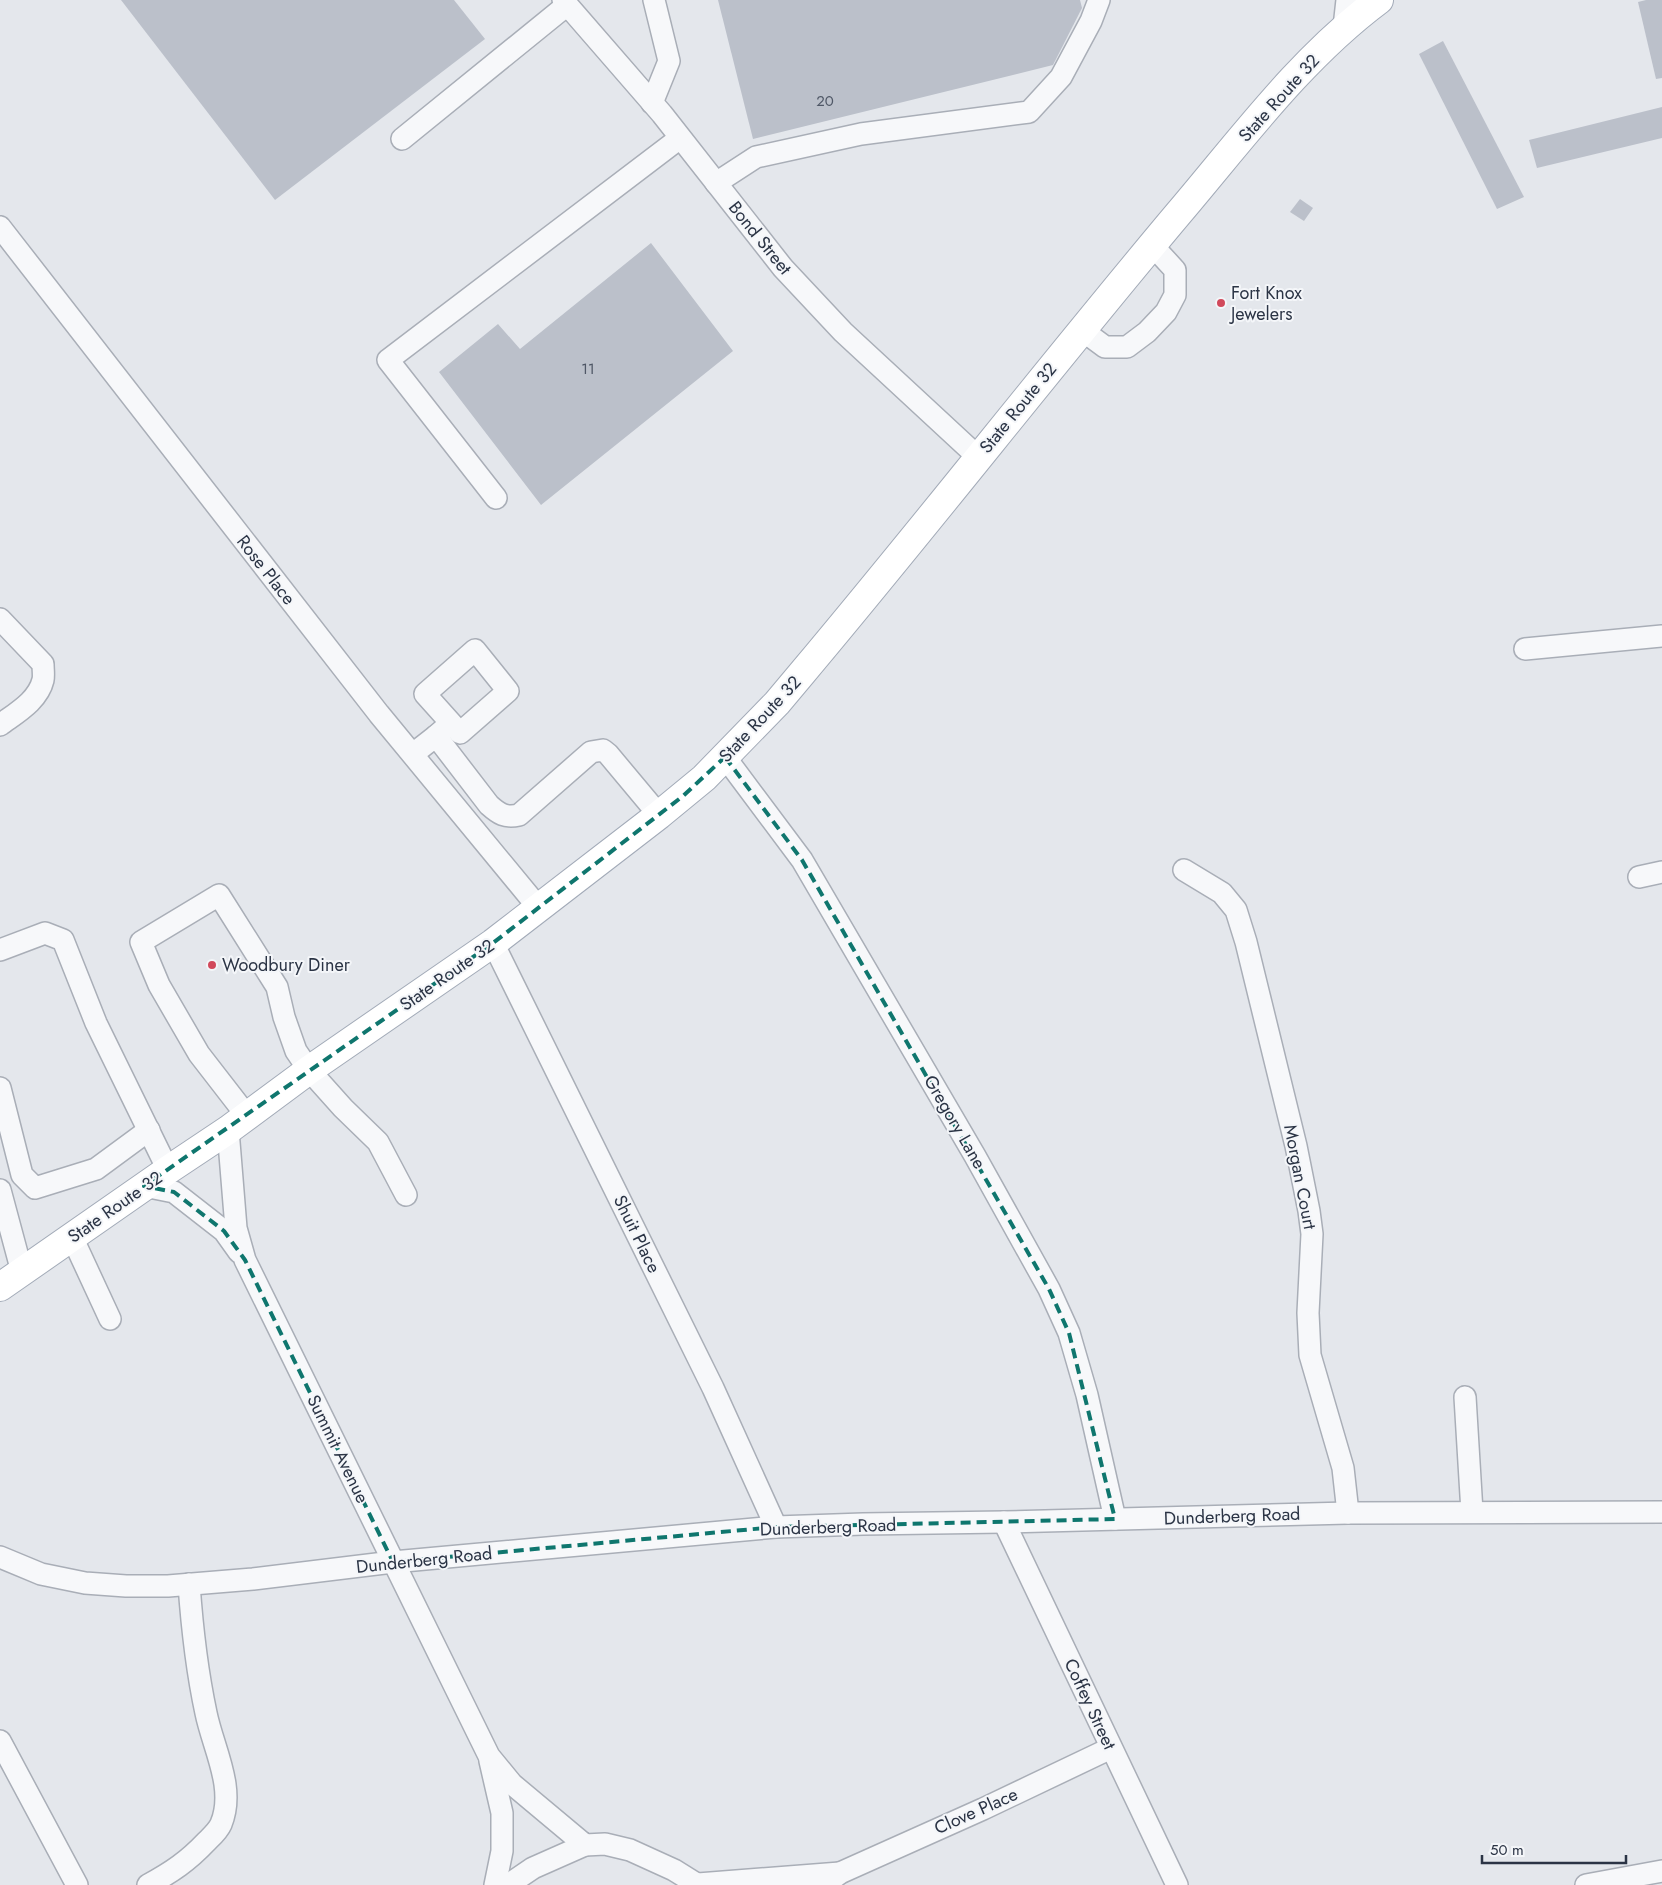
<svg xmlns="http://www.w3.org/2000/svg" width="1662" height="1885" font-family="Jost,sans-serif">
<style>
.building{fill:#bbc0ca}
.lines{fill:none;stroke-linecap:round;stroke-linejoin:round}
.minor-casing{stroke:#a9aeb7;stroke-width:24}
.major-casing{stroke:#a3abb8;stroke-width:30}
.minor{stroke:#f7f8fa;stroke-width:21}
.major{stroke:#fff;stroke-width:28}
.marked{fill:none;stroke:#0f766e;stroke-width:4;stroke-dasharray:10 6;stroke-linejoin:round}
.poi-dot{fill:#d1495b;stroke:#f4f6f9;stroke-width:2}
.labels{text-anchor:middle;stroke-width:4;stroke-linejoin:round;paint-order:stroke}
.number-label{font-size:15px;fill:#4f5766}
.street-label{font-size:18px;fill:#2b3445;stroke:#f4f6f9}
.poi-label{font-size:18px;fill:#2b3445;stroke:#f4f6f9;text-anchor:start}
</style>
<rect width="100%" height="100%" fill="#e4e7ec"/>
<!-- building -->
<g class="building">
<path d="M121,0H454L485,39L275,200Z"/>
<path d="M718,0H1080L1082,8L1053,65L753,139Z"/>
<path d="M1646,0H1662V78L1656,79L1638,2Z"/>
<path d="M1443,41L1524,197L1497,209L1419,54Z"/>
<path d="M1662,107V138L1537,168L1529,140Z"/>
<path d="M1300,199L1313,208L1304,221L1290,212Z"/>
<path d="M651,243L733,351L541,505L439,372L498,324L520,349Z"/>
</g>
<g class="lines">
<defs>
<g id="minor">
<path d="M563,0L662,114L783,268L843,332L978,457"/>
<path d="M1344,27L1347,0"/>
<path d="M652,103L669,61L654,0"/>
<path d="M402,139L567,5"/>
<path d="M716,183L756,157L861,134L1029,112L1061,77L1091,21L1099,0"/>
<path d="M0,227L379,714L538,907"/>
<path d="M1082,330L1105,347H1127L1147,332L1166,312L1175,295V270L1152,245"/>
<path d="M496,498L388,360L680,138"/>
<path d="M0,619L43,664C43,669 44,676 43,680C38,701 16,713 0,725"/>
<path d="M1525,649L1662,636"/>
<path d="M436,736L451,723L460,733L508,691L475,650L425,694L451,723"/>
<path d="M413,754L436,736L489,805C499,814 505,818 519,815L591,752L603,750L608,754L659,815"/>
<path d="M725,757L802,860L975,1156L1049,1289L1069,1333L1087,1395L1115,1519"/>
<path d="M1184,870L1222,893L1236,910L1246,942L1296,1146L1309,1211L1312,1234L1308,1313L1310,1355L1343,1468L1348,1513"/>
<path d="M1639,877L1662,872"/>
<path d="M493,943L713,1388L776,1527"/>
<path d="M0,950L45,933L63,940L96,1023L168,1170"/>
<path d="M0,1088L22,1175L35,1188L96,1169L149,1130"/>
<path d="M247,1116L199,1054L159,985L141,942L219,895L277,987L284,1017L296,1051L309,1070L343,1108L378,1142L406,1195"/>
<path d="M228,1130L236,1228L245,1260L489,1756L512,1784L585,1845L605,1844L630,1850L674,1870L698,1885"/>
<path d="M144,1186L174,1192L224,1231L239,1252"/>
<path d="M0,1190L22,1272"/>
<path d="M72,1237L110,1319"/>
<path d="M1465,1397L1472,1512"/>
<path d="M1004,1522L1177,1885"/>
<path d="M0,1557L41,1574L85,1583L126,1586H168L253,1579L393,1562L776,1527L863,1524L1004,1522L1348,1513L1662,1512"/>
<path d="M0,1741L77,1885"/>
<path d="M490,1761L502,1813V1851L495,1885"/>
<path d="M698,1884L840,1873"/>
<path d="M148,1885C172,1872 188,1861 206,1842C211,1837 218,1831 221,1824C236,1788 213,1748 206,1713C197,1671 192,1627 189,1584"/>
<path d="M508,1885L533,1868L585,1845"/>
<path d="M824,1885L840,1873L983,1809L1111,1748"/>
<path d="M1586,1885L1662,1871"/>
</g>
<path id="major" d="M0,1287L168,1170L228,1130L309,1070L493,943L659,815L704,778L777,703L803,672C930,521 1051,365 1178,214C1241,140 1300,59 1379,0"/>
</defs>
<!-- minor casing -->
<use href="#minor" class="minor-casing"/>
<!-- major casing -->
<use href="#major" class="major-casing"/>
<!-- minor -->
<use href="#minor" class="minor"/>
<!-- major -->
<use href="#major" class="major"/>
</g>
<!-- marked area -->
<path class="marked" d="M725,757L802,860L1049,1289L1069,1333L1115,1519L776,1527L393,1562L245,1260L224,1231L174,1192L144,1186L493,943L683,796Z"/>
<!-- markers -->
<g class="poi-dot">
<circle cx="1221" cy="303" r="5"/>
<circle cx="212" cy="965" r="5"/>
</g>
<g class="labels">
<!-- number labels -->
<g class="number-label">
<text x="825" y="106">20</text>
<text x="588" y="374">11</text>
</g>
<!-- street labels -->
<g class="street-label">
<text transform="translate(1279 98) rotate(-48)" y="6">State Route 32</text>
<text transform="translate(760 238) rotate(51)" y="6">Bond Street</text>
<text transform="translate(1018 408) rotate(-51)" y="6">State Route 32</text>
<text transform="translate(266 570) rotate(52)" y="6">Rose Place</text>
<text transform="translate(760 719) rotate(-47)" y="6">State Route 32</text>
<text transform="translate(447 975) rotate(-35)" y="6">State Route 32</text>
<text transform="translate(955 1122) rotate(60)" y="6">Gregory Lane</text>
<text transform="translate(1300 1177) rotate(79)" y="6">Morgan Court</text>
<text transform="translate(115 1207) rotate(-35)" y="6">State Route 32</text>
<text transform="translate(637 1234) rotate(64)" y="6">Shuit Place</text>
<text transform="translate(338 1449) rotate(64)" y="6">Summit Avenue</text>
<text transform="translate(1232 1516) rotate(-2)" y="6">Dunderberg Road</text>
<text transform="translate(828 1527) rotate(-2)" y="6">Dunderberg Road</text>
<text transform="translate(424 1560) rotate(-6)" y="6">Dunderberg Road</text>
<text transform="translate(1090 1704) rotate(65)" y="6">Coffey Street</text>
<text transform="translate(976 1811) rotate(-24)" y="6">Clove Place</text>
</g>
<!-- poi labels -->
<g class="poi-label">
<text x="1231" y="299">Fort Knox<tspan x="1231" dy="21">Jewelers</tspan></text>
<text x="222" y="971">Woodbury Diner</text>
</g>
</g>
<!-- scale -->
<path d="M1482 1855v8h144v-8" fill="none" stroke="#2b3445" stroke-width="2.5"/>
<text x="1490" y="1855" font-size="15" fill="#2b3445" stroke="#f4f6f9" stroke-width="4" paint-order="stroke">50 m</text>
</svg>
